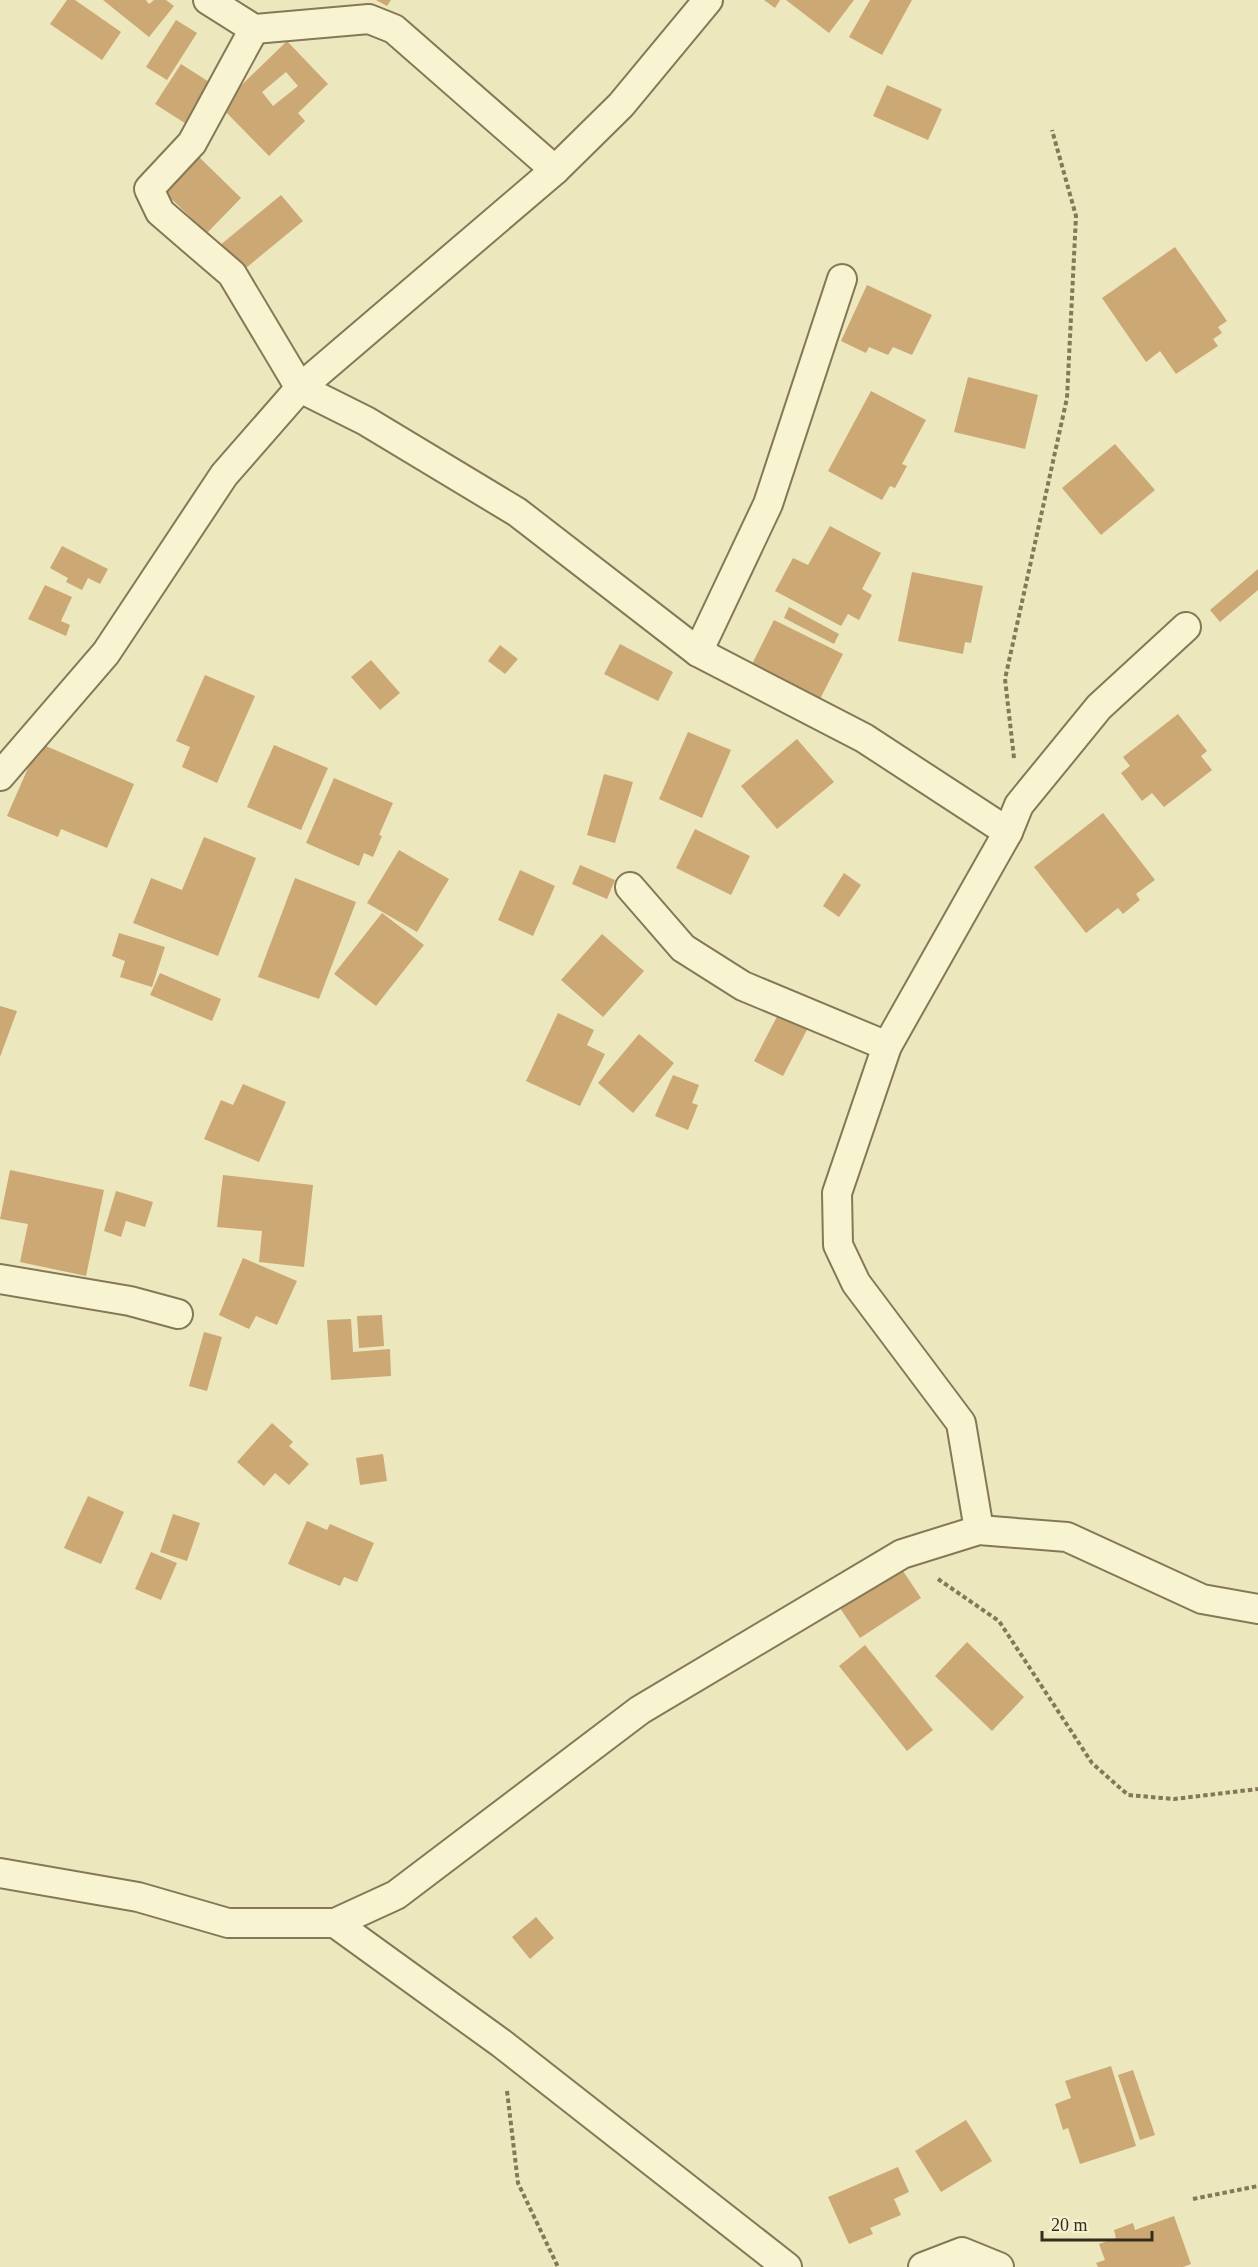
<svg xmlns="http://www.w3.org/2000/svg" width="1258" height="2267" font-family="'Times New Roman',serif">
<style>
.building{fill:#cca874;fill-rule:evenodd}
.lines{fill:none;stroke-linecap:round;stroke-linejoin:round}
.minor-casing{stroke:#857857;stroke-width:32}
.path{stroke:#857857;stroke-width:4;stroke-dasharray:4.5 3;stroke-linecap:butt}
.minor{stroke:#f8f3d1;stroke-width:28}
</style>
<rect width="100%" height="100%" fill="#ede7be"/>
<!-- building -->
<g class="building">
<path d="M67,0H75L121,32L102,60L50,24Z"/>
<path d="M103,0H146L149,4L154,0H166L174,6L149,37Z"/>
<path d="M376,0H391L387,6Z"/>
<path d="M764,0H780L775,8Z"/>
<path d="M786,0H854L829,33Z"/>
<path d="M870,0H912L882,55L849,37Z"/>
<path d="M176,20L197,33L167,80L146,67Z"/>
<path d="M287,41L328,84L298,113L305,121L269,156L220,106ZM286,72L298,86L273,106L262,92Z"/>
<path d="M181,64L217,87L191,127L155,104Z"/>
<path d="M887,85L942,109L928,140L873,116Z"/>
<path d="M197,155L241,198L207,233L162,190Z"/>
<path d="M281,195L303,221L241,272L219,246Z"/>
<path d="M1175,247L1227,321L1218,327L1222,333L1213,339L1218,346L1176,374L1160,351L1146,362L1102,298Z"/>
<path d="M867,285L932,315L912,355L893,347L888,355L869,347L866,353L841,341Z"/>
<path d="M968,377L1038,395L1025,449L954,432Z"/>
<path d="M871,391L926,420L902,464L907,466L895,488L890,486L882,500L828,471Z"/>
<path d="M1115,444L1155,490L1101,535L1062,488Z"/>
<path d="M830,526L881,553L862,589L872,595L859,620L848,614L841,626L775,591L793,558L808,565Z"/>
<path d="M62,546L108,569L100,584L88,578L82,590L66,582L68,578L50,568Z"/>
<path d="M1258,569V590L1220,622L1210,610Z"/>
<path d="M912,572L983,586L971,643L965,642L963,654L898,641Z"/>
<path d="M45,585L72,597L61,621L70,625L66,636L28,619Z"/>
<path d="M789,607L839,634L834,644L784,618Z"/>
<path d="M774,620L843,654L819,701L751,666Z"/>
<path d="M620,644L673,672L658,701L604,674Z"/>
<path d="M500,645L518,659L505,674L488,661Z"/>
<path d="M371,660L400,693L380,710L351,677Z"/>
<path d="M205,675L255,696L217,783L182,767L190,747L176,741Z"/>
<path d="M1178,714L1207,751L1201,756L1212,770L1164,807L1152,793L1142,801L1121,773L1130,766L1123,757Z"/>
<path d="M688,732L731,750L702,818L659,799Z"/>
<path d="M797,739L834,782L777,829L741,786Z"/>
<path d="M39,743L134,784L107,848L61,829L58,837L7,816Z"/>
<path d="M274,745L328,768L301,830L247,807Z"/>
<path d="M604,774L633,782L615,843L587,835Z"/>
<path d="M334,778L393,803L379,835L382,836L373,857L364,853L359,866L306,843Z"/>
<path d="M1103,813L1155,880L1136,894L1140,900L1123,914L1118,908L1086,933L1034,867Z"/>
<path d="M695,829L750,856L731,895L676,868Z"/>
<path d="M204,837L256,858L218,956L133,923L151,878L182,890Z"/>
<path d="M399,850L449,879L417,932L367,903Z"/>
<path d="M580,865L615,880L607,899L572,884Z"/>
<path d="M520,870L555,886L533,936L498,920Z"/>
<path d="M844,873L861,885L839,917L823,906Z"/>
<path d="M295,878L356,902L319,999L258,977Z"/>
<path d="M382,913L424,945L376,1006L334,974Z"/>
<path d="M119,933L165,947L152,987L120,977L125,961L112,956Z"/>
<path d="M602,934L644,971L603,1017L561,980Z"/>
<path d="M160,973L221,999L212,1021L150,995Z"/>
<path d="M0,1006L17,1011L0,1057Z"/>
<path d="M782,1007L811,1022L783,1076L754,1061Z"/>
<path d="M558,1013L594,1030L587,1045L605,1054L580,1106L526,1081Z"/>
<path d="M639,1034L674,1063L633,1113L598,1083Z"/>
<path d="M673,1075L699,1085L692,1103L698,1105L688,1130L655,1116Z"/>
<path d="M243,1084L286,1102L259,1162L204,1139L221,1100L233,1105Z"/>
<path d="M10,1170L104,1190L86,1276L20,1262L28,1224L0,1219Z"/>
<path d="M223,1175L313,1185L304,1267L259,1262L262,1231L217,1227Z"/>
<path d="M116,1191L153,1202L145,1227L126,1221L121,1237L104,1231Z"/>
<path d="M243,1258L297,1281L277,1325L256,1316L249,1329L219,1315Z"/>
<path d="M382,1315L384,1346L359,1348L357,1316Z"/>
<path d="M351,1319L353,1352L390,1349L391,1376L331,1380L327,1320Z"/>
<path d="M204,1332L222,1337L207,1391L189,1386Z"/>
<path d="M272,1423L293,1442L289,1446L309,1464L289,1485L275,1473L264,1486L237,1462Z"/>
<path d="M383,1454L387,1481L360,1485L356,1458Z"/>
<path d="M88,1496L124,1512L101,1564L64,1548Z"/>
<path d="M173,1514L200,1523L187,1561L160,1552Z"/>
<path d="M307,1521L327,1530L330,1524L374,1543L357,1582L344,1577L340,1586L288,1564Z"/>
<path d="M151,1552L177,1563L161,1600L135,1589Z"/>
<path d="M901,1568L921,1598L860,1638L840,1608Z"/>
<path d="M967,1642L1024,1697L992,1731L935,1676Z"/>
<path d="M865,1645L933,1730L907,1751L839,1666Z"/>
<path d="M536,1917L554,1938L530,1959L512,1937Z"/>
<path d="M1111,2066L1136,2146L1080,2164L1068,2128L1063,2130L1055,2104L1071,2098L1065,2081Z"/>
<path d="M1133,2070L1155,2135L1140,2140L1118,2075Z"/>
<path d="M966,2120L992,2161L941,2192L915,2151Z"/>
<path d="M898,2167L909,2192L894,2199L901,2215L870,2228L873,2234L849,2244L828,2197Z"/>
<path d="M1174,2216L1191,2264L1183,2267H1098L1096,2263L1105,2260L1099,2244L1116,2238L1114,2230L1133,2223L1135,2230Z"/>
</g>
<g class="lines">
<defs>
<g id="minor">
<path d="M208,0L254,29L369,19L394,29L555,170"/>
<path d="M254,29L192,143L149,189L160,212L232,274L300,388L366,421L517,512L698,652L864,738L1008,832"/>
<path d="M698,652L768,504L842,279"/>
<path d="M0,776L106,653L224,475L300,388L555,170L621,105L708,0"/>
<path d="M630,887L683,948L743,986L887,1046"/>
<path d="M0,1279L130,1301L178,1314"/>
<path d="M979,1530L961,1423L856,1283L838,1245L837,1193L887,1046L1008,832L1019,805L1099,707L1186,627"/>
<path d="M0,1873L138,1897L228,1923H335L396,1895L640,1710L902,1554L979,1530L1067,1537L1202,1599L1258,1609"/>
<path d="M335,1923L501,2043L787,2267"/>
<path d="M923,2267L962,2252L999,2267"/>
</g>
</defs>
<!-- minor casing -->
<use href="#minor" class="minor-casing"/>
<!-- path -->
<g class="path">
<path d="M1014,758L1005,679L1067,398L1076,216L1052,130"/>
<path d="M938,1579L999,1621L1092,1763L1128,1795L1174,1799L1258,1789"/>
<path d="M507,2091L518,2183L558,2267"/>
<path d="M1193,2199L1258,2186"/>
</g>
<!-- minor -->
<use href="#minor" class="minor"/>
</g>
<!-- scale -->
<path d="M1042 2231v9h110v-9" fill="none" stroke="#352c1c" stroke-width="3"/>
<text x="1051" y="2231" font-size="18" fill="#352c1c" stroke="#f5f0ce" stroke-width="4.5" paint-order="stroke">20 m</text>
</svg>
